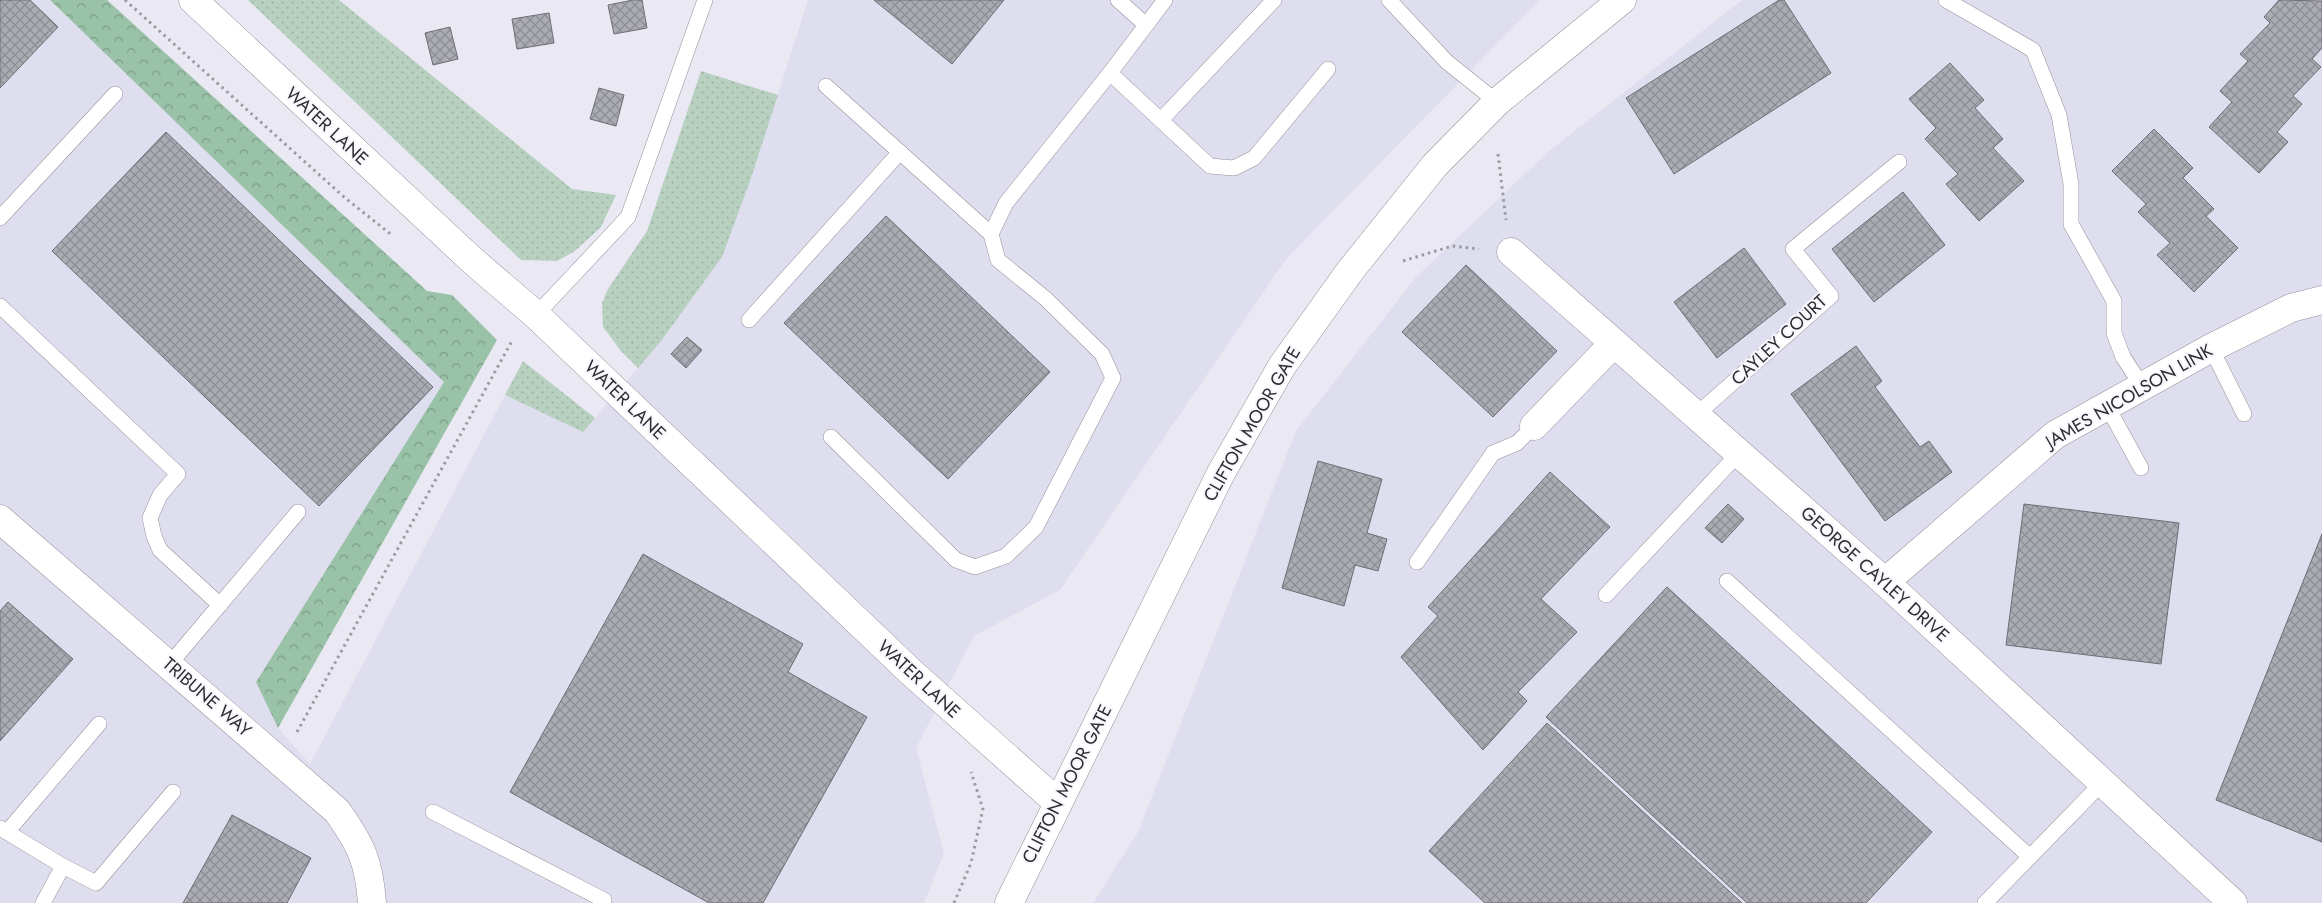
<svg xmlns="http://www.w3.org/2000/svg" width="2322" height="903" font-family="Jost,sans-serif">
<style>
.built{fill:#dfdeef}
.grass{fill:url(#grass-dots)}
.forest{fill:url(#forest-crowns)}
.building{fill:url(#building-cross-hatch);stroke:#6d6d75}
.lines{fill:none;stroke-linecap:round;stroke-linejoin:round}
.lane-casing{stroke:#93929b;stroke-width:16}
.street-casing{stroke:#93929b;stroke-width:29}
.secondary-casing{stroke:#93929b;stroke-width:29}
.path{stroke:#9a9aa1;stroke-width:3;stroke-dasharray:2.5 4;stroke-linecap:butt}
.lane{stroke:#fff;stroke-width:15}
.street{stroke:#fff;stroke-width:28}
.secondary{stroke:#fff;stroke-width:28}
.labels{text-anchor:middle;stroke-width:4;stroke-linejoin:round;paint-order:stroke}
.street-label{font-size:18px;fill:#2e2e32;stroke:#f7f7fe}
</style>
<defs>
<pattern id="grass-dots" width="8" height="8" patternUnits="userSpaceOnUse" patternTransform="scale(1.25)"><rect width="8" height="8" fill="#b7d0c0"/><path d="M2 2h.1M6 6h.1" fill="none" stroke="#9eb3a5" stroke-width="1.8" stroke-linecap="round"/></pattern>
<pattern id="forest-crowns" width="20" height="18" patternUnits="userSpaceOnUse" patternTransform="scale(1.25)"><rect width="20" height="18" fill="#99c2a8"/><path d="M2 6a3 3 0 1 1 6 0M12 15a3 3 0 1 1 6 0" fill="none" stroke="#7d9e89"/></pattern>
<pattern id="building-cross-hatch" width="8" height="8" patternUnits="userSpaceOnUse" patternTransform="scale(1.25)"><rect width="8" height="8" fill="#ababb4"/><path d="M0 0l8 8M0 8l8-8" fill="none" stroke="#8c8c93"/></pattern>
</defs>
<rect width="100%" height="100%" fill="#eae9f3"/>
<!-- built -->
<g class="built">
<path d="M0,0H50L444,382L256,682L278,728L310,764L505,395L583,432L661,341L722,257L750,181L808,0H1540L1286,259L1060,590L974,636L916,748L944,853L924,903H0Z"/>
<path d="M1742,0H2322V903H1093L1138,832L1296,431L1416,277L1549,151Z"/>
</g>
<!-- grass -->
<g class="grass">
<path d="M248,0H339L572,189L616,195L601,227L575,251L557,261L521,260Z"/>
<path d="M701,71L778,95L750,181L722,257L661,341L638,368L621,351L603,327L602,303L608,289L647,231Z"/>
<path d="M523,361L595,418L583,432L505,395Z"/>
</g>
<!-- forest -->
<path class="forest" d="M50,0H107L427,291L452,295L497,340L278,728L256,682L444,382Z"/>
<!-- building -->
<g class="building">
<path d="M0,0H30L58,27L0,88Z"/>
<path d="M633,0H642L647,28L614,34L608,5Z"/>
<path d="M874,0H1004L952,64Z"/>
<path d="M1779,0H1784L1831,73L1674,174L1626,98Z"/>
<path d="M2279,0L2322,1V48L2312,59L2321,67L2293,96L2302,104L2277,132L2288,142L2259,173L2209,127L2232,102L2220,91L2248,61L2240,54L2270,23L2264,17Z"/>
<path d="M549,13L554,43L517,49L512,19Z"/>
<path d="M450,27L458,59L433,65L425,33Z"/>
<path d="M1950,63L1984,100L1975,108L2003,139L1993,148L2024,181L1979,221L1946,184L1958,174L1925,139L1936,128L1909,99Z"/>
<path d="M599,88L624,95L616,126L590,119Z"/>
<path d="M2154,129L2193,168L2183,178L2214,209L2206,216L2238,248L2194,292L2157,255L2170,243L2138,212L2146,204L2112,171Z"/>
<path d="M166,132L433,387L319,506L52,251Z"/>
<path d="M1903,192L1945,245L1874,302L1832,249Z"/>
<path d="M886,216L1050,372L948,479L784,323Z"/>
<path d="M1744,248L1786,304L1717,358L1674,302Z"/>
<path d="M1466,265L1557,351L1493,417L1402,332Z"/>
<path d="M687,337L702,350L686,368L671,354Z"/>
<path d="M1856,346L1882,381L1875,387L1920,447L1929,441L1952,472L1885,521L1791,394Z"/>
<path d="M1318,461L1382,479L1367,533L1387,539L1378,571L1355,565L1344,606L1282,588Z"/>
<path d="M1550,472L1610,527L1541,599L1577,632L1518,692L1527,701L1483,750L1401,657L1438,616L1428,607Z"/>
<path d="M1728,504L1744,519L1722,543L1705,528Z"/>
<path d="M2024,504L2179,523L2161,664L2006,645Z"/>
<path d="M2322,534V842L2216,800Z"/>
<path d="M643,554L803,644L788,672L867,717L763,903H709L510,792Z"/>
<path d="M1667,587L1932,832L1866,903H1747L1546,717Z"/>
<path d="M8,602L73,659L0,741V611Z"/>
<path d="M1547,723L1742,903H1485L1429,851Z"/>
<path d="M232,815L311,858L287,903H183Z"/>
</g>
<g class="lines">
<defs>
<g id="lane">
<path d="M1118,0L1146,25"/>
<path d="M1389,0L1447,62L1497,102"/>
<path d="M1946,0L2033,50L2059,115L2071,184V224L2114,301V333L2123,357L2142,386"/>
<path d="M1110,73L1210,166L1234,168L1254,158L1328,69"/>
<path d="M826,86L991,234"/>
<path d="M1161,120L1274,0"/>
<path d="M0,218L115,94"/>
<path d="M0,306L178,474L160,495L150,518L154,536L160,550L220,605"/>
<path d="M536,315L628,217L705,0"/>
<path d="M749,320L900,152"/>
<path d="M2211,348L2244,414"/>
<path d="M2107,406L2141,468"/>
<path d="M1696,415L1831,296L1793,249L1899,162"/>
<path d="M831,437L956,560L975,567L1006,556L1036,527L1113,378L1102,354L1046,299L998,260L991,234L1006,203L1110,73L1165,0"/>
<path d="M1417,562L1493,453L1517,443L1534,426"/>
<path d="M1727,581L2030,857"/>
<path d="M1606,595L1739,453"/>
<path d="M169,665L298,512"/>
<path d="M433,812L604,900"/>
<path d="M0,828L63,866L96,883L173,792"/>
<path d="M7,832L99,724"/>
<path d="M43,903L63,866"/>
<path d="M1985,903L2104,781"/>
</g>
<g id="street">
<path d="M1511,252L1885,582L2233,903"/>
<path d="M1534,426L1614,343"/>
<path d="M0,519L337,811C361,845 369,861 372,903"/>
<path d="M1885,582L2055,435L2211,348L2291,308L2322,300"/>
</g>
<g id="secondary">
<path d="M193,0L473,261L536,315L912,673L1057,802"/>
<path d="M1009,903L1221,473L1282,366L1350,271L1435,165L1497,102L1622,0"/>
</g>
</defs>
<!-- lane casing -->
<use href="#lane" class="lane-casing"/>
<!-- street casing -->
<use href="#street" class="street-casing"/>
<!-- secondary casing -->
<use href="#secondary" class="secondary-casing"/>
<!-- path -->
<g class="path">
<path d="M125,0L344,197L393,236"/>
<path d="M1498,154L1506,220"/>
<path d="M1403,261L1452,246L1479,249"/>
<path d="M297,732L513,339"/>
<path d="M954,903L971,863L983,809L971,772"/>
</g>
<!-- lane -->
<use href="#lane" class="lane"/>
<!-- street -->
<use href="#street" class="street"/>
<!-- secondary -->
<use href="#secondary" class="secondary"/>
</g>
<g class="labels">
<!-- street labels -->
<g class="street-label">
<text transform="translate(327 126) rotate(43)" y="6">WATER LANE</text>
<text transform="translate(1779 340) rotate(-43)" y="6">CAYLEY COURT</text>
<text transform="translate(2129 396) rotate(-30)" y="6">JAMES NICOLSON LINK</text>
<text transform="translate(625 400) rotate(44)" y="6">WATER LANE</text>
<text transform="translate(1252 424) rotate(-60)" y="6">CLIFTON MOOR GATE</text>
<text transform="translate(1875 574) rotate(42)" y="6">GEORGE CAYLEY DRIVE</text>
<text transform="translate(919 679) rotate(43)" y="6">WATER LANE</text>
<text transform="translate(207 697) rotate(41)" y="6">TRIBUNE WAY</text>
<text transform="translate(1067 784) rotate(-63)" y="6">CLIFTON MOOR GATE</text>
</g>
</g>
</svg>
